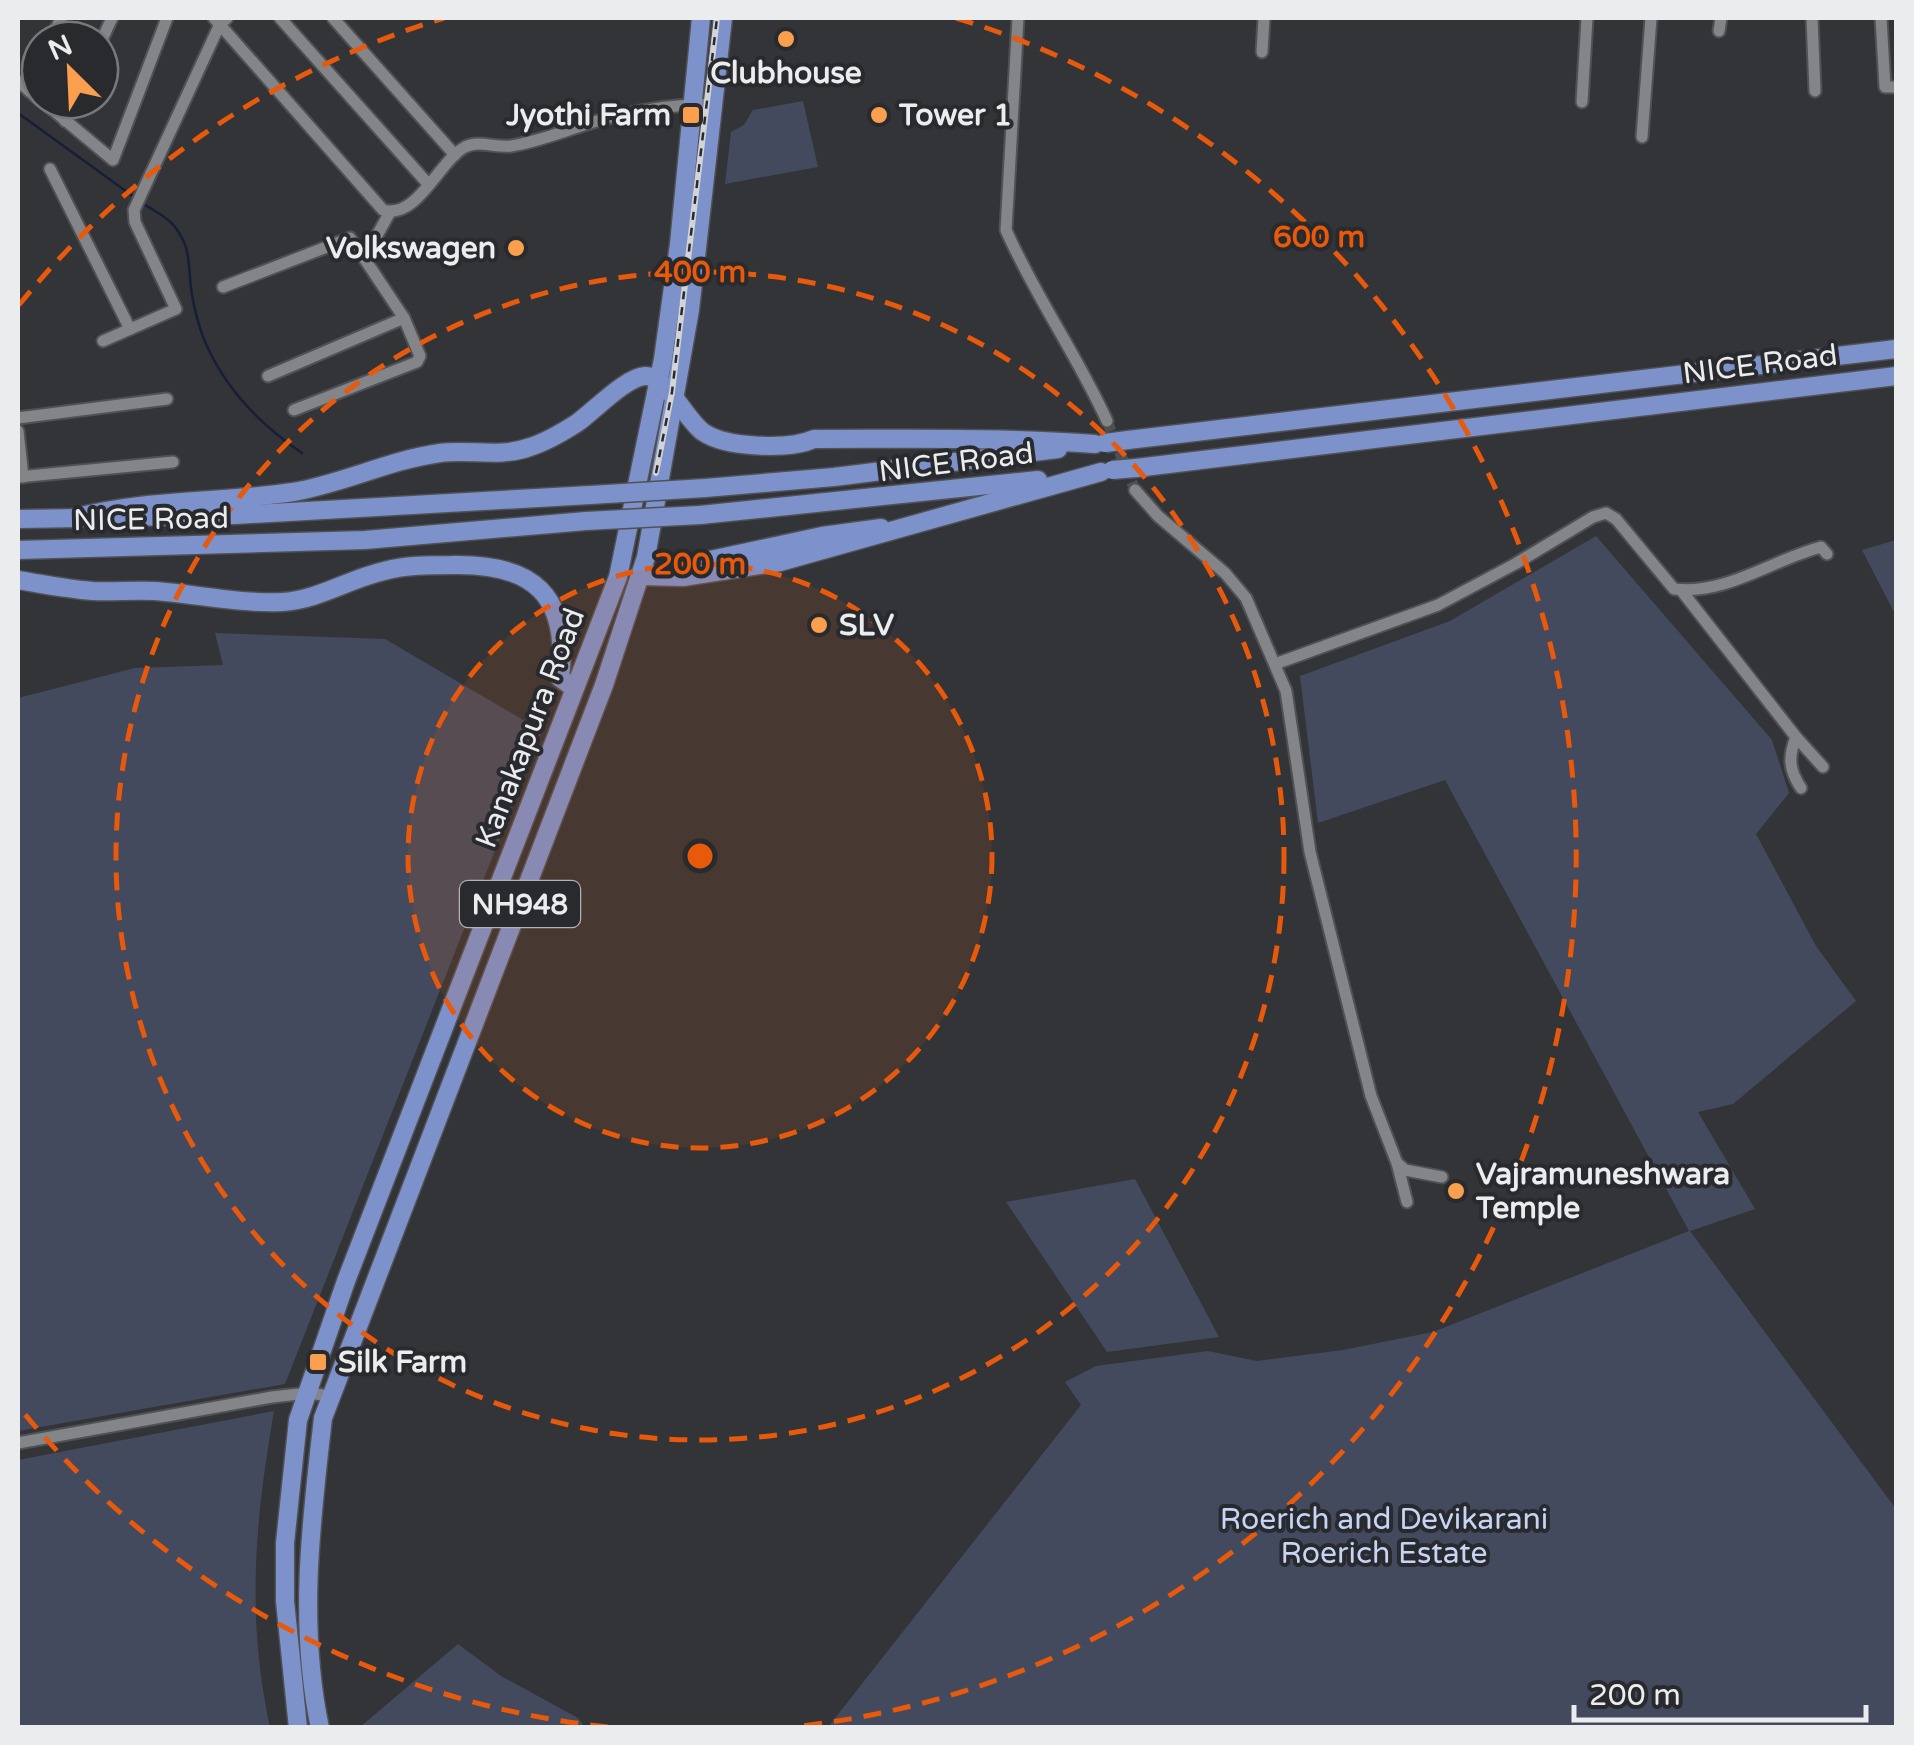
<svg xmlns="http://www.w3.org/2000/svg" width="1914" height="1745" font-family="'Varela Round',sans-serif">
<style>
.green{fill:#444a5d}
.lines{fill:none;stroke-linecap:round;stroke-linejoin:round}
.stream{stroke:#161e38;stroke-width:2.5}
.minor-tunnel{stroke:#4e5052;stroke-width:11;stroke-dasharray:11 5.5;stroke-linecap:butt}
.minor-casing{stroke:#505154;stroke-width:15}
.highway-casing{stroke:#505154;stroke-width:21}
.minor{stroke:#848589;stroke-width:11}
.highway{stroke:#7d91cb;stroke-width:18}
.rail-casing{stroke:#d3d4d7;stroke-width:6}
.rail{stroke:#282a2d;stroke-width:2.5;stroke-dasharray:8;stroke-linecap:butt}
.highway-bridge-casing{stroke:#505154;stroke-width:21;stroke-linecap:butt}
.highway-bridge{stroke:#7d91cb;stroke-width:18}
.ring{fill:none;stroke:#e8590c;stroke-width:5;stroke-dasharray:18 12}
.poi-dot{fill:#fa9f4e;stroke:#282a2d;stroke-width:4}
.labels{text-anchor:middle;stroke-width:8;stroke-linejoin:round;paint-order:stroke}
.shield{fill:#282a2d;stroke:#b0b2b4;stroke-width:2.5}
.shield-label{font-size:28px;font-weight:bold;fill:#ebecee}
.poi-label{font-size:30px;font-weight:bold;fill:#ebecee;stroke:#282a2d;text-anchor:start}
.street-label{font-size:30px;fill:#ebecee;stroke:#282a2d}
.park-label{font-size:30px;fill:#c7d4f6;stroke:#282a2d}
.centre{fill:#e8590c;stroke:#282a2d;stroke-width:5}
.ring-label{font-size:30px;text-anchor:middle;font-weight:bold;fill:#e8590c;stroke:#282a2d;stroke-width:8;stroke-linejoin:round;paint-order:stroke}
</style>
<rect width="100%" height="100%" fill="#323437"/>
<!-- green -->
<g class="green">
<path d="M803,101L818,167L725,184L731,132L744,125L753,110Z"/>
<path d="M1596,536L1772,740L1789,793L1756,834L1816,946L1856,1001L1733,1104L1698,1112L1755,1209L1690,1231L1896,1509V1727H828L1081,1405L1065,1382L1096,1366L1208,1351L1257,1361L1343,1350L1433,1332L1689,1231L1445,780L1318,823L1300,676L1450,621Z"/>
<path d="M1896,540V616L1862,550Z"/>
<path d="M215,633L385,639L542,731L285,1384L18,1431V698L135,668L223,665Z"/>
<path d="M1135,1179L1219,1337L1107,1352L1006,1202Z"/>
<path d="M274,1411C255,1522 246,1616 270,1727H18V1460Z"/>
<path d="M458,1644L501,1676L578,1718L585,1727H360Z"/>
</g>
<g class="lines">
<!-- stream -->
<g class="stream">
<path d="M18,113L134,197"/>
<path d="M144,204C154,211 168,217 175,227C189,246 188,256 190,277C191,297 198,326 206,344C226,389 262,426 302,453"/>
</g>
<!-- minor-tunnel -->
<path class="minor-tunnel" d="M1107,421L1135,490"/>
<defs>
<g id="minor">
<path d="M214,18L383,210C417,220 439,161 465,147C479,140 495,148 511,146C544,141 575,126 608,118C643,109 678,104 715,104"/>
<path d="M280,18L429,185"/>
<path d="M333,18L455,155"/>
<path d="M1018,18L1006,230C1035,296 1077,355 1107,421"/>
<path d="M1812,18L1815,91"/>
<path d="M1881,18L1885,87H1896"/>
<path d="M1719,31L1721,18"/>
<path d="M51,40L61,18"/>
<path d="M100,44L112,18"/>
<path d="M1262,52L1264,18"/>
<path d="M18,81L40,100"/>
<path d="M29,91L40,66"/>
<path d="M41,100L113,160L167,18"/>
<path d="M1582,102L1587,18"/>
<path d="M65,121L75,100"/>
<path d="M1642,137L1651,18"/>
<path d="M50,169L130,329"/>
<path d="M223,287L350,238L360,252"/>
<path d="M103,341L176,309L135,222L134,210L220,24L227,18"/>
<path d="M268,376L404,318"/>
<path d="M294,410L417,362L420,356L404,318L360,252L375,239L390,212"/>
<path d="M18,418L167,399"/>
<path d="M18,431L23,477"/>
<path d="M18,477L173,462"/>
<path d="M1135,490L1158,516L1225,573L1246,598L1286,691L1310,852L1371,1096L1397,1163L1405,1170L1442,1177"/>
<path d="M1681,590L1796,737L1823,767"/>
<path d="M1275,664L1438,605L1515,564L1593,517L1606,513L1616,519L1674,589C1726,595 1772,560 1821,547L1827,554"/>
<path d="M1796,737C1788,757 1789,770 1801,788"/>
<path d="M1397,1163L1407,1202"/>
<path d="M18,1443L272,1397L308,1393L330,1396"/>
</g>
<g id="highway">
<path d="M1128,440L1896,349"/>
<path d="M1136,468L1896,376"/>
<path d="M705,488L834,477L1058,449"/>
<path d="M700,515L1038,480"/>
<path d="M123,517L235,515L590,495"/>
<path d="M74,518C146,499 220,503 293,492C342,484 389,460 440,453C470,449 500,458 530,447C546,442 563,432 577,423C594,411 626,377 645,376C666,375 685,419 703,432C726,448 789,450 814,439C908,439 1001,437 1095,444"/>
<path d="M18,519L82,518"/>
<path d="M18,550L365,540L586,521"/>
<path d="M710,560L822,536L881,528"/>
<path d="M640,576L683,577L780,562L1101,472"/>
<path d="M18,580C42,584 67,589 93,591C113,592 133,590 154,591C196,594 240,604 282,602C318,600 349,579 384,571C406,565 429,565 452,565C533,563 570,595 560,678L574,688"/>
<path d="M298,1728L285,1601V1543L298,1420L346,1281L618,577L663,359L679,244L701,18"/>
<path d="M320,1728C298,1624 311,1522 323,1418L604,685L646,557L690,310L723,18"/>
</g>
</defs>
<!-- minor casing -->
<use href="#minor" class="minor-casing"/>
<!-- highway casing -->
<use href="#highway" class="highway-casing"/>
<!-- minor -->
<use href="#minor" class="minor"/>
<!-- highway -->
<use href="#highway" class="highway"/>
<defs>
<path id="rail" d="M656,473L672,392L717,18"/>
</defs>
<!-- rail casing -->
<use href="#rail" class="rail-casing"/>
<!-- rail -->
<use href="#rail" class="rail"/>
<defs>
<g id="highway-bridge">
<path d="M1105,443L1128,440"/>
<path d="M1112,470L1136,468"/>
<path d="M590,495L705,488"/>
<path d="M586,521L700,515"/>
</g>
</defs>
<!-- highway-bridge casing -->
<use href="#highway-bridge" class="highway-bridge-casing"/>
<!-- highway-bridge -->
<use href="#highway-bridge" class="highway-bridge"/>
</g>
<!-- distance rings -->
<circle cx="700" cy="856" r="292" fill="#e8590c" fill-opacity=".12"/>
<g class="ring">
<circle cx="700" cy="856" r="292"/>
<circle cx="700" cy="856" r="584"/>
<path d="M608 1727A876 876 0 0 1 19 1407M19 305A876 876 0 0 1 444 18M956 18A876 876 0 0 1 792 1727"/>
</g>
<!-- markers -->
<g class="poi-dot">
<circle cx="786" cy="39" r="10"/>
<rect x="681" y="105" width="20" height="20" rx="5"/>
<circle cx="879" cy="115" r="10"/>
<circle cx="516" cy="248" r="10"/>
<circle cx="819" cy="625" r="10"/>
<circle cx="1456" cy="1191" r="10"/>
<rect x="308" y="1352" width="20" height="20" rx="5"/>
</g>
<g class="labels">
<!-- shield labels -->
<rect class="shield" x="460" y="881" width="120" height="46" rx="8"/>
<g class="shield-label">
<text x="520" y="914">NH948</text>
</g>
<!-- poi labels -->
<g class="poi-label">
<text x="786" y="83" text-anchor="middle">Clubhouse</text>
<text x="671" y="125" text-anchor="end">Jyothi Farm</text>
<text x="899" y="125">Tower 1</text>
<text x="496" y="258" text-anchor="end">Volkswagen</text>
<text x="839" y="635">SLV</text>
<text x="1476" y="1184">Vajramuneshwara<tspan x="1476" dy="34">Temple</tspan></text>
<text x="338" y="1372">Silk Farm</text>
</g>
<!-- street labels -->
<g class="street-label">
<text transform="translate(1760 364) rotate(-7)" y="10">NICE Road</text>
<text transform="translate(956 462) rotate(-7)" y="10">NICE Road</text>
<text transform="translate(151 519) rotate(-1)" y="10">NICE Road</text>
<text transform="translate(530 728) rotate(-69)" y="10">Kanakapura Road</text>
</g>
<!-- park labels -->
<g class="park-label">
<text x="1384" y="1529">Roerich and Devikarani<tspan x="1384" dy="34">Roerich Estate</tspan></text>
</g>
</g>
<circle cx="700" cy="856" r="15" class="centre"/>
<g class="ring-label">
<text x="1319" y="247">600 m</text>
<text x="700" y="282">400 m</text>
<text x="700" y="574">200 m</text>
</g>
<!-- border -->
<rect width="1914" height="1745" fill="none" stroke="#ebecee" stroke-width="40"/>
<!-- north arrow -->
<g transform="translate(70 70) rotate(336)"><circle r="48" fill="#282a2d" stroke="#76787a" stroke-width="2.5"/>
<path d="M0-8L18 38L0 25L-18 38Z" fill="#fa9f4e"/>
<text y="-15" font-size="28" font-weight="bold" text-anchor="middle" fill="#ebecee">N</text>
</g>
<!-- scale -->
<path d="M1574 1705v15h292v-15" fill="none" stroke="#ebecee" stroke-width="5"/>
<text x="1589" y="1705" font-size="30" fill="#ebecee" stroke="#282a2d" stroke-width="8" paint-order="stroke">200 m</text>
</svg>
